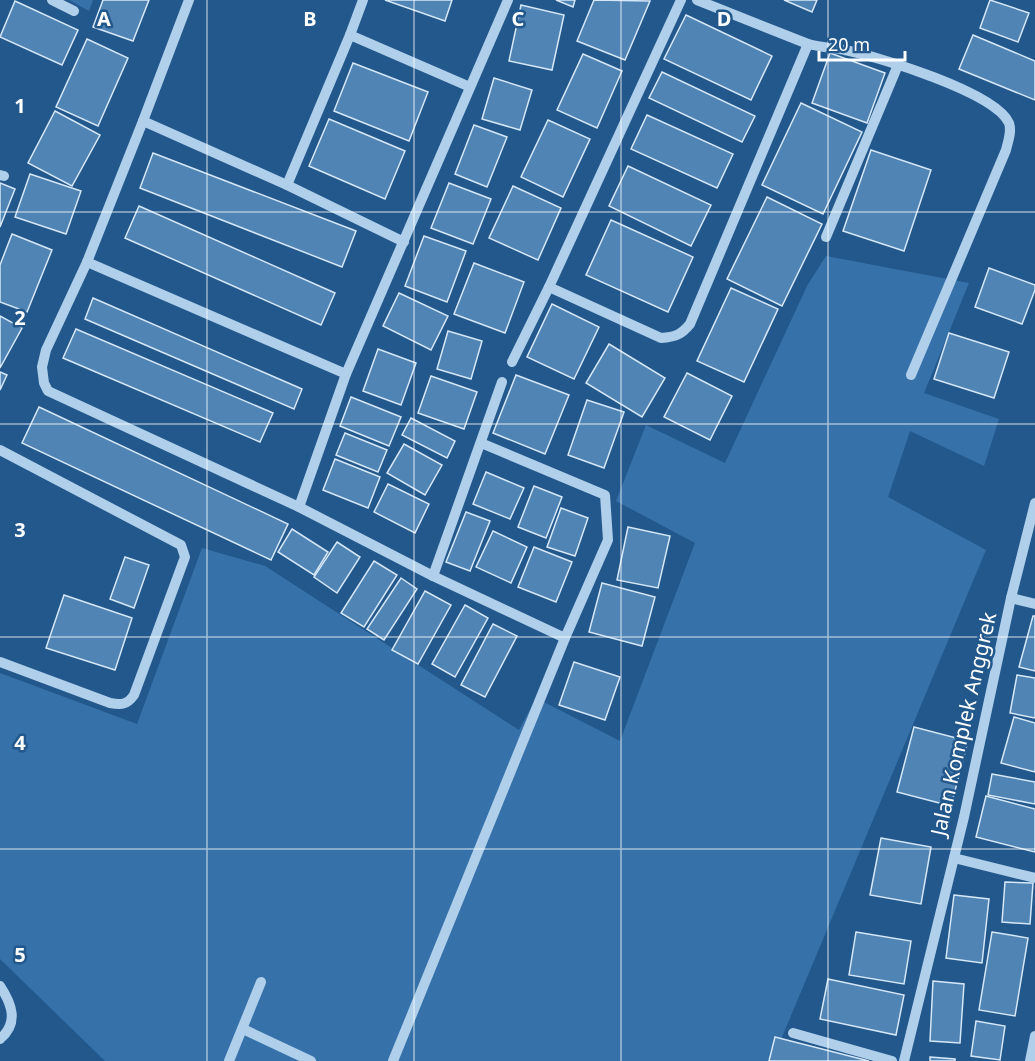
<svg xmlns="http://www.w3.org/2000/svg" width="1035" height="1061" font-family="'Noto Sans',sans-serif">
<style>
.green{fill:#3672a9}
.building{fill:#4f84b5;stroke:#d5e7f8;stroke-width:1.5}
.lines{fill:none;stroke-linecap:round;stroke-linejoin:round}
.minor{stroke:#b0cfeb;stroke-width:10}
.grid{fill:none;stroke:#fff;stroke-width:1.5;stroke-opacity:0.55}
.labels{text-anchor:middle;stroke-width:5;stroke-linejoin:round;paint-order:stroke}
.street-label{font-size:21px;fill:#fff;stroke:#22588c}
.grid-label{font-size:20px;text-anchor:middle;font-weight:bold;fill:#fff;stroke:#22588c;stroke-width:5;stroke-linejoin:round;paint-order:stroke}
</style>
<rect width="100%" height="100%" fill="#22588c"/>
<!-- green -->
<g class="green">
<path d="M69,0H93L89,11Z"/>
<path d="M826,256L969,283L924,393L999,419L984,466L910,431L888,497L986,550L772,1061H105L0,959V673L137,724L202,548L265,566L519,730L536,698L620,741L695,543L616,501L646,425L725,463L807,286Z"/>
</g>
<!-- building -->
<g class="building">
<path d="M103,0H149L133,41L93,27Z"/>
<path d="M385,0H452L445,21Z"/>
<path d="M556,0H575L573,7Z"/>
<path d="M594,0L650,1L625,60L577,41Z"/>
<path d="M784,0H817L812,12Z"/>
<path d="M990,0L1029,13L1018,42L980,28Z"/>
<path d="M15,1L78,30L62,65L0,37Z"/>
<path d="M521,5L564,15L552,70L509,61Z"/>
<path d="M686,15L772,56L751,100L664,59Z"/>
<path d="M973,35L1035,61V100L959,69Z"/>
<path d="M87,39L128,58L98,126L56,107Z"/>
<path d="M830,53L885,73L867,123L812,103Z"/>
<path d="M583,54L622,71L597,128L557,110Z"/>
<path d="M353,63L428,92L409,141L334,111Z"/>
<path d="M662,72L755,116L742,142L649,98Z"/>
<path d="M494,78L532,90L520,130L482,119Z"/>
<path d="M801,103L862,132L823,214L762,185Z"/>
<path d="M55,111L100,135L72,186L28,163Z"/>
<path d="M647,115L733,154L717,188L631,149Z"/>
<path d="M329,119L405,151L385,199L309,166Z"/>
<path d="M548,120L590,139L563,197L521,177Z"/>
<path d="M474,125L507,137L487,187L455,174Z"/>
<path d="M871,150L931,170L904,251L843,231Z"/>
<path d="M153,153L356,231L342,267L140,188Z"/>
<path d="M628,166L711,205L691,246L609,206Z"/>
<path d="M30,174L81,191L66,234L15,217Z"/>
<path d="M0,183L15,189L0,227Z"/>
<path d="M449,183L491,199L473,244L431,228Z"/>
<path d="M513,186L561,208L538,260L489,238Z"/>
<path d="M767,197L822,224L782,306L727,279Z"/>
<path d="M139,206L335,293L321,325L125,238Z"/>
<path d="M611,220L693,257L668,312L586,275Z"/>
<path d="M12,234L52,250L27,312L0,302V265Z"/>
<path d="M424,236L466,251L447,302L405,286Z"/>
<path d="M474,263L524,282L505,333L454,314Z"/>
<path d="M989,268L1035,285V290L1022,324L975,307Z"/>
<path d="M731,288L778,309L744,382L697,361Z"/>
<path d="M399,293L448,316L431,350L383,326Z"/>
<path d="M93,298L302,389L294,409L85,319Z"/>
<path d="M552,304L599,327L574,379L527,357Z"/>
<path d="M0,316L22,328L0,368Z"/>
<path d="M76,329L273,413L260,442L63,358Z"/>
<path d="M448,331L482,341L471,379L437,369Z"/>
<path d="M949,333L1009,352L994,398L934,379Z"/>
<path d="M609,344L665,378L642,417L586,383Z"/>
<path d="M378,349L416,363L401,405L363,391Z"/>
<path d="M0,372L7,375L0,390Z"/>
<path d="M687,373L732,396L710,440L664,417Z"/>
<path d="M516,375L569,395L545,454L493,433Z"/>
<path d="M431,376L477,392L464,429L418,413Z"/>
<path d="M351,397L401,417L389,446L340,426Z"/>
<path d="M587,400L624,412L604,468L568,455Z"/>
<path d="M39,407L288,524L271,560L22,443Z"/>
<path d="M411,418L455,441L447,458L402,435Z"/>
<path d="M345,433L387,450L378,472L336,455Z"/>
<path d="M404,444L442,465L425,495L387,473Z"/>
<path d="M335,459L380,477L368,508L323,490Z"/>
<path d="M486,472L524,488L510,519L473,504Z"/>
<path d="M388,484L429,504L415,533L374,512Z"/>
<path d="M534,486L562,497L546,538L518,527Z"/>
<path d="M561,508L588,518L575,556L547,547Z"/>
<path d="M466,512L490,521L470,571L446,562Z"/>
<path d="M628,527L670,536L658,588L617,580Z"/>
<path d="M292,529L328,552L314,575L278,552Z"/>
<path d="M493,531L527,547L511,583L476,567Z"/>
<path d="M337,542L360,557L337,593L314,577Z"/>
<path d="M534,547L572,562L556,602L518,587Z"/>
<path d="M125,557L149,565L134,608L110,599Z"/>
<path d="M374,561L397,575L364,627L341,613Z"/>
<path d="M401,578L417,589L384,640L367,629Z"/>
<path d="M602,583L655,597L642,646L589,632Z"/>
<path d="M425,591L451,605L418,664L392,650Z"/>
<path d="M64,595L132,618L115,670L46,648Z"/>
<path d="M465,605L488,618L455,677L432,664Z"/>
<path d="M1033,616H1035V671L1019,667Z"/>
<path d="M493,624L517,636L485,697L461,685Z"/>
<path d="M574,662L620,677L605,720L559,705Z"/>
<path d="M1017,675L1035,678V718L1010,713Z"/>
<path d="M1014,717L1035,723V772L1001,763Z"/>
<path d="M914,727L968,741L951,806L897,792Z"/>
<path d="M992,774L1035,782V804L988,795Z"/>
<path d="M986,796L1035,809V852L976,837Z"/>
<path d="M881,838L931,847L921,904L870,895Z"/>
<path d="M1005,882L1033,883L1030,924L1002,922Z"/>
<path d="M954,895L989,899L982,963L946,958Z"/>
<path d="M856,932L911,941L904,984L849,975Z"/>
<path d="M992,932L1028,938L1015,1016L979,1010Z"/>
<path d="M828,979L904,995L896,1035L820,1019Z"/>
<path d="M933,981L964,984L960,1043L930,1041Z"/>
<path d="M976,1021L1005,1026L1000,1060L971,1056Z"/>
<path d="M775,1037L869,1061H769Z"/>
<path d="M930,1057L955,1059V1061H930Z"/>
</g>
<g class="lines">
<!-- minor -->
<g class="minor">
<path d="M52,0L74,11"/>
<path d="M189,0L143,121L87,262L46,350L42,367L44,383L48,391L299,507L433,576L502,382"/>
<path d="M681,0L549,287L661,338C675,337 681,335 690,324L808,44C820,47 833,48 845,50C879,57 995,92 1009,123C1012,132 1008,141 1006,150L911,375"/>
<path d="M697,0L808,44"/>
<path d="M350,35L363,0"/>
<path d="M143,121L287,185L404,242"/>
<path d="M0,175L4,176"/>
<path d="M287,185L350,35L470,87"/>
<path d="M826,237L898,65"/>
<path d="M87,262L346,374"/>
<path d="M512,362L549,287"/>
<path d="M0,450L181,545L185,557L134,695C127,705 121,705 110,703L0,662"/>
<path d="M299,507L346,374L508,0"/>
<path d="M433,576L565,638L608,540L605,495L481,443"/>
<path d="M1011,598L1035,604"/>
<path d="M954,858L1035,878"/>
<path d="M0,986C12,1004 19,1023 0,1039"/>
<path d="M243,1029L311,1061"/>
<path d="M793,1033L892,1061"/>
<path d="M229,1061L261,982"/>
<path d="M393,1061L565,638"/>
<path d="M904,1061L964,817L1011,598L1035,503"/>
<path d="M1030,1061L1035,1036"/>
</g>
</g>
<!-- grid -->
<path class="grid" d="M207,0V1061M414,0V1061M621,0V1061M828,0V1061M0,212H1035M0,424H1035M0,637H1035M0,849H1035"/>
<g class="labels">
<!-- street labels -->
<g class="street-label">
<text transform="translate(964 724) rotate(-77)" y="7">Jalan Komplek Anggrek</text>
</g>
</g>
<g class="grid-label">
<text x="104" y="26">A</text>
<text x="310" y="26">B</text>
<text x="518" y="26">C</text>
<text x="724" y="26">D</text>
<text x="20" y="113">1</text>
<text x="20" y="325">2</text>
<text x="20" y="537">3</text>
<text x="20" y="750">4</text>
<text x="20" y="962">5</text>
</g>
<!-- scale -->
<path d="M819 51v9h86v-9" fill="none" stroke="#ffffff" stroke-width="3"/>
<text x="828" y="51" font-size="18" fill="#ffffff" stroke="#22588c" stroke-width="4.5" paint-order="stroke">20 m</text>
</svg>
